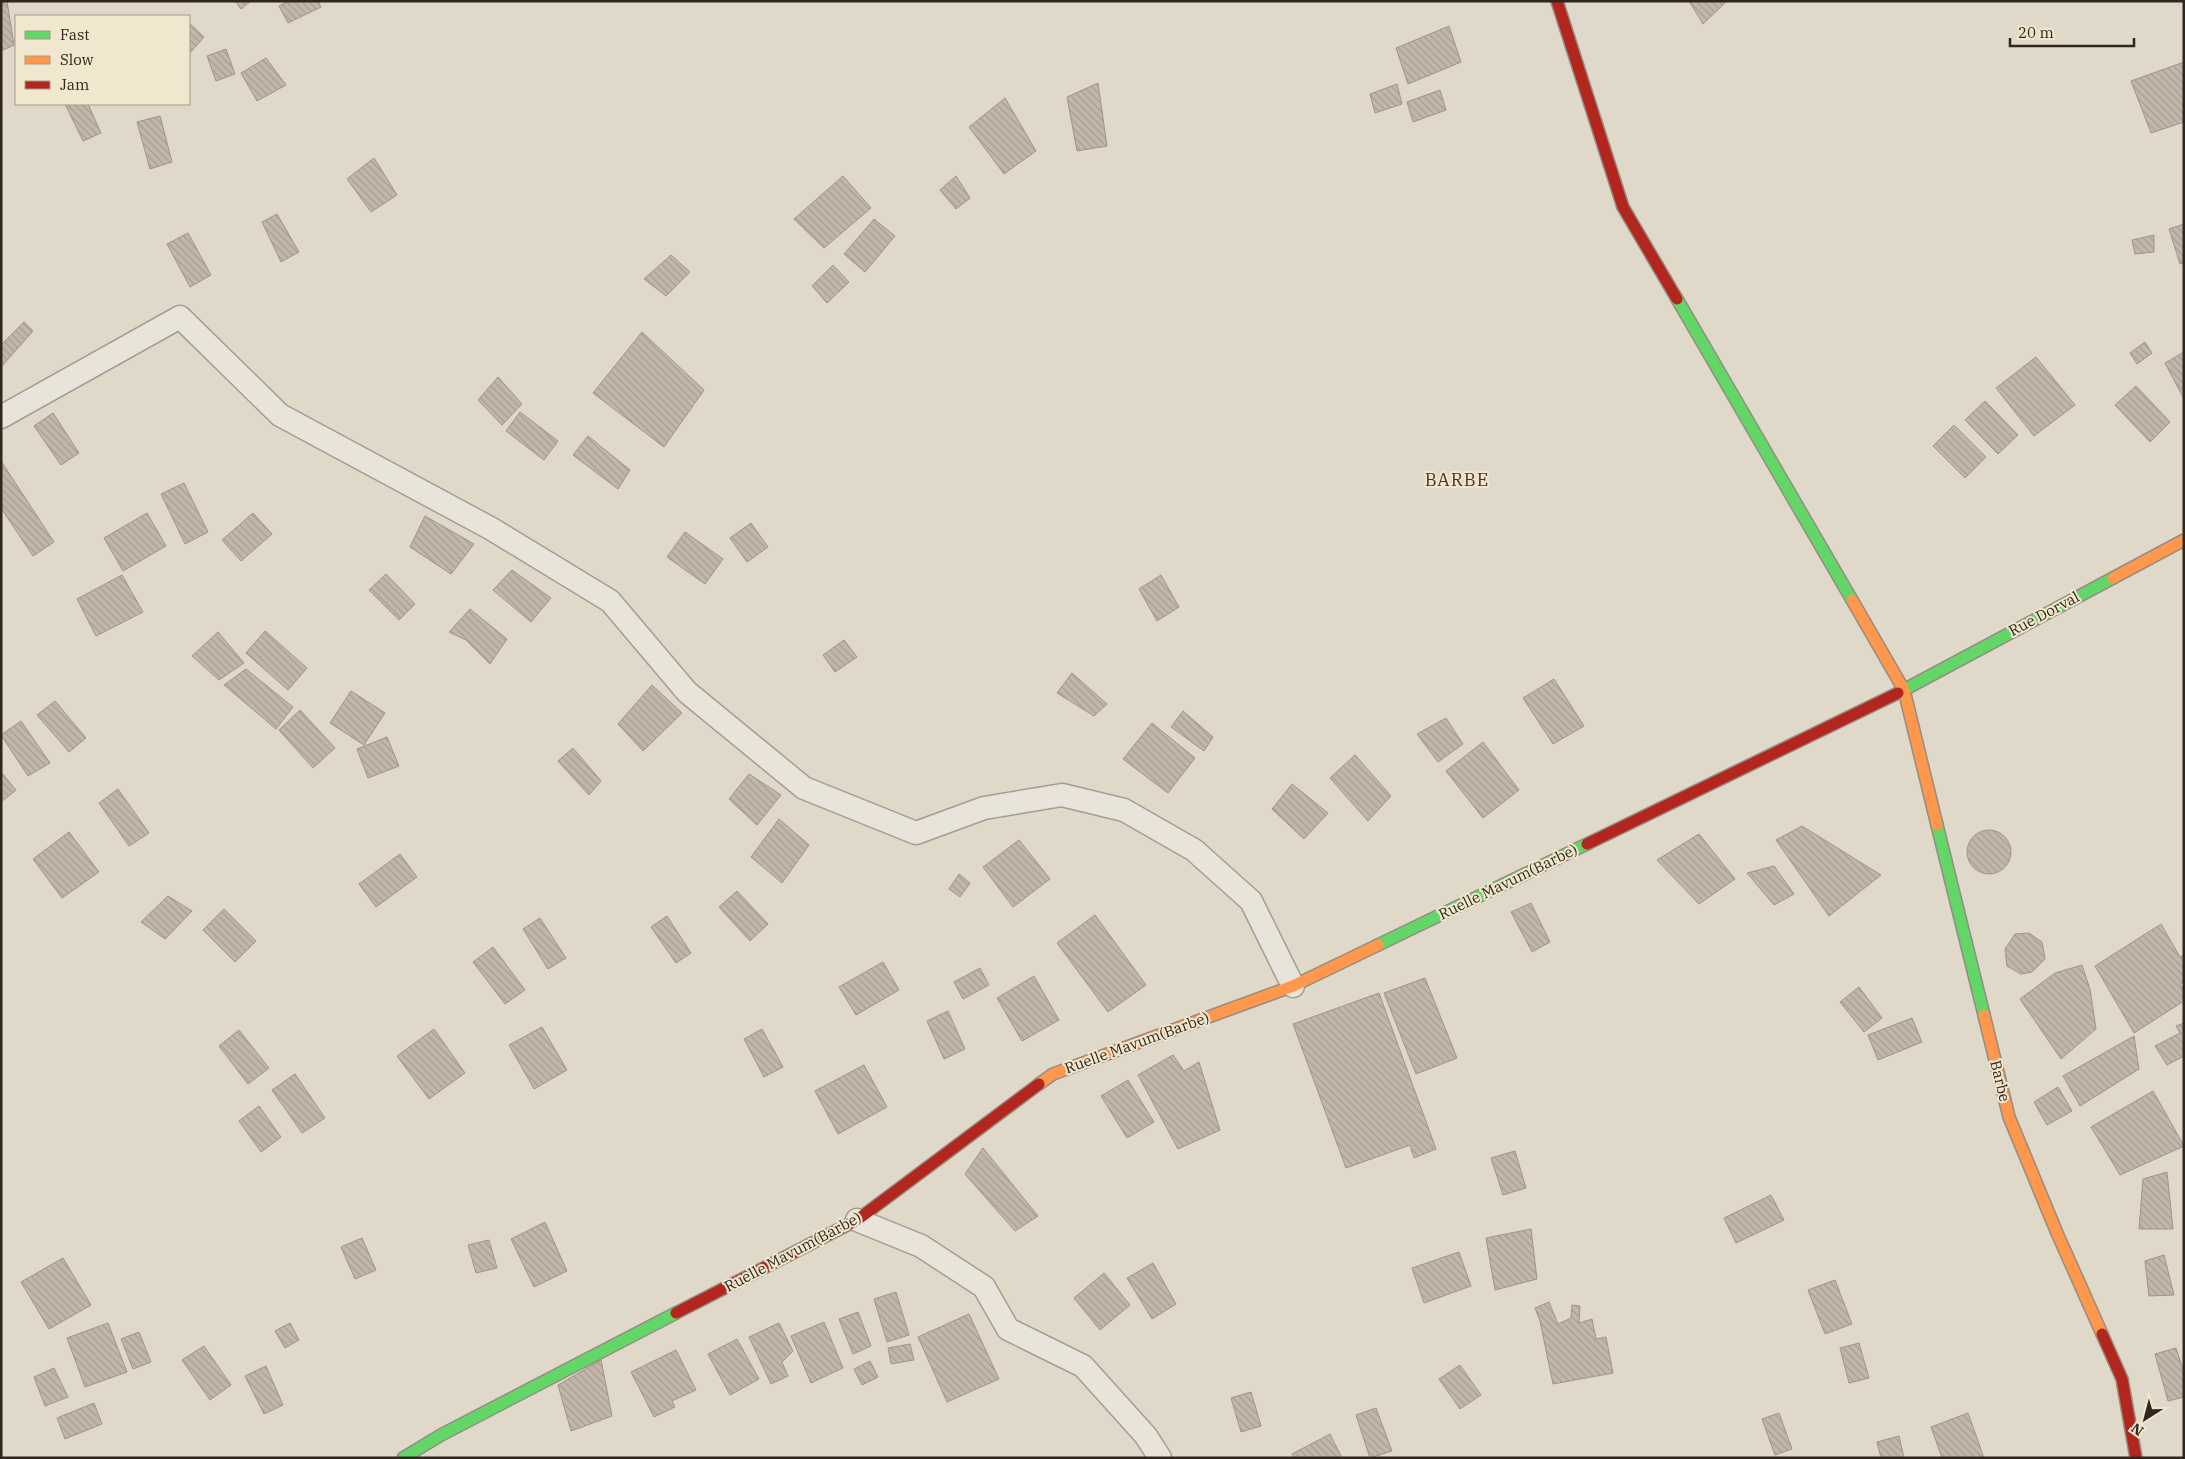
<svg xmlns="http://www.w3.org/2000/svg" width="2185" height="1459" font-family="'IBM Plex Serif',serif">
<style>
.building{fill:url(#building-back-hatch);stroke:#9f9489}
.lines{fill:none;stroke-linecap:round;stroke-linejoin:round}
.lane-casing{stroke:#a49d93;stroke-width:25}
.fast-casing{stroke:#948d83;stroke-width:14}
.slow-casing{stroke:#948d83;stroke-width:14}
.jam-casing{stroke:#948d83;stroke-width:14}
.lane{stroke:#e8e4da;stroke-width:22}
.fast{stroke:#63d668;stroke-width:11}
.slow{stroke:#ff974d;stroke-width:11}
.jam{stroke:#b3261e;stroke-width:11}
.labels{text-anchor:middle;stroke-width:4;stroke-linejoin:round;paint-order:stroke}
.street-label{font-size:15px;fill:#31261d;stroke:#f1e7ce}
.quarter-label{font-size:18px;letter-spacing:1px;fill:#5a2c20;stroke:#f1e7ce}
</style>
<defs>
<pattern id="building-back-hatch" width="6" height="6" patternUnits="userSpaceOnUse" patternTransform="scale(1.25)"><rect width="6" height="6" fill="#c3b7aa"/><path d="M-1 5l2 2M0 0l6 6M5-1l2 2" fill="none" stroke="#a89d92"/></pattern>
</defs>
<rect width="100%" height="100%" fill="#e0d8c9"/>
<!-- building -->
<g class="building">
<path d="M7,1L14,45L1,51V2Z"/>
<path d="M235,1H251L241,9Z"/>
<path d="M288,1H318L321,7L288,23L279,6Z"/>
<path d="M1689,1H1727L1703,24Z"/>
<path d="M189,23L204,37L189,54Z"/>
<path d="M1449,26L1461,62L1408,84L1396,48Z"/>
<path d="M226,49L235,74L216,81L207,56Z"/>
<path d="M266,58L286,85L257,101L241,73Z"/>
<path d="M2184,62V122L2151,133L2131,81Z"/>
<path d="M1098,83L1107,146L1077,151L1067,97Z"/>
<path d="M1397,84L1402,104L1375,113L1370,94Z"/>
<path d="M1440,90L1446,110L1413,122L1407,102Z"/>
<path d="M1005,98L1036,151L1004,174L969,127Z"/>
<path d="M65,104H88L101,133L83,141Z"/>
<path d="M160,116L172,162L150,169L137,122Z"/>
<path d="M374,158L397,195L371,212L347,179Z"/>
<path d="M843,176L871,208L824,248L794,219Z"/>
<path d="M956,176L970,198L956,209L940,190Z"/>
<path d="M277,214L299,252L281,262L262,222Z"/>
<path d="M874,219L895,236L865,272L844,254Z"/>
<path d="M2184,224V263L2180,264L2169,229Z"/>
<path d="M188,233L211,275L190,287L167,244Z"/>
<path d="M2154,235V252L2135,254L2132,240Z"/>
<path d="M671,255L690,272L666,296L644,279Z"/>
<path d="M833,265L849,282L827,303L812,286Z"/>
<path d="M24,322L33,331L1,367V345Z"/>
<path d="M642,332L704,390L664,447L593,393Z"/>
<path d="M2145,342L2152,353L2137,364L2130,353Z"/>
<path d="M2184,352V399L2165,363Z"/>
<path d="M2036,357L2075,405L2034,436L1996,388Z"/>
<path d="M498,377L522,404L502,425L478,400Z"/>
<path d="M2136,386L2170,422L2150,442L2115,405Z"/>
<path d="M1985,401L2018,435L1998,454L1965,420Z"/>
<path d="M520,412L558,441L544,460L506,431Z"/>
<path d="M53,413L79,453L61,465L34,426Z"/>
<path d="M1954,425L1986,457L1965,478L1933,446Z"/>
<path d="M588,436L630,470L618,489L573,455Z"/>
<path d="M1,461L54,542L33,556L1,508Z"/>
<path d="M184,483L208,532L185,544L161,494Z"/>
<path d="M147,513L166,546L123,571L104,538Z"/>
<path d="M253,513L272,534L241,561L222,540Z"/>
<path d="M425,516L474,544L451,574L410,547Z"/>
<path d="M751,523L768,547L747,562L730,538Z"/>
<path d="M685,532L723,559L705,584L667,557Z"/>
<path d="M512,570L551,598L531,622L493,590Z"/>
<path d="M386,574L415,604L399,620L369,590Z"/>
<path d="M122,575L143,612L96,636L77,599Z"/>
<path d="M1161,575L1179,607L1157,621L1139,589Z"/>
<path d="M470,609L507,639L490,664L466,640L449,632Z"/>
<path d="M265,631L307,668L288,690L246,653Z"/>
<path d="M218,632L244,663L219,680L192,656Z"/>
<path d="M844,640L857,657L835,672L823,655Z"/>
<path d="M246,669L293,707L276,729L224,685Z"/>
<path d="M1072,673L1107,704L1094,716L1057,693Z"/>
<path d="M1554,679L1584,726L1553,744L1523,698Z"/>
<path d="M652,685L682,713L643,751L618,724Z"/>
<path d="M351,691L385,713L364,745L330,723Z"/>
<path d="M55,701L86,738L69,752L37,715Z"/>
<path d="M300,710L335,748L313,768L279,730Z"/>
<path d="M1183,711L1213,737L1204,751L1171,727Z"/>
<path d="M1446,718L1463,744L1438,762L1417,734Z"/>
<path d="M21,721L50,763L28,776L1,735Z"/>
<path d="M1152,723L1195,758L1168,793L1123,759Z"/>
<path d="M387,737L399,766L368,778L357,749Z"/>
<path d="M1483,742L1519,790L1483,818L1446,771Z"/>
<path d="M573,748L601,781L589,795L558,761Z"/>
<path d="M1355,755L1391,796L1368,821L1330,778Z"/>
<path d="M1,772L16,790L1,802Z"/>
<path d="M749,774L781,795L757,825L729,799Z"/>
<path d="M1292,784L1328,813L1304,839L1272,809Z"/>
<path d="M118,789L149,833L129,846L99,803Z"/>
<path d="M779,819L809,845L782,883L751,857Z"/>
<path d="M1802,826L1881,875L1829,916L1776,840Z"/>
<circle cx="1989" cy="852" r="22"/>
<path d="M69,832L99,872L62,898L33,859Z"/>
<path d="M1699,834L1735,879L1699,904L1657,860Z"/>
<path d="M1019,840L1050,879L1013,907L983,867Z"/>
<path d="M400,854L417,877L376,907L359,884Z"/>
<path d="M1774,866L1794,894L1774,905L1747,873Z"/>
<path d="M959,874L970,883L960,897L949,889Z"/>
<path d="M737,891L768,924L750,941L719,907Z"/>
<path d="M168,896L192,911L165,939L141,922Z"/>
<path d="M1531,903L1550,942L1532,952L1511,912Z"/>
<path d="M224,909L256,941L235,962L203,930Z"/>
<path d="M1095,915L1146,985L1108,1012L1057,943Z"/>
<path d="M667,916L691,953L676,963L651,927Z"/>
<path d="M540,918L566,958L548,969L523,929Z"/>
<path d="M2161,924L2180,957L2184,955V982L2180,984L2184,990V1001L2134,1033L2095,966Z"/>
<path d="M2029,933L2042,942L2045,959L2032,972L2021,974L2007,966L2005,949L2015,934Z"/>
<path d="M493,947L525,990L505,1004L473,962Z"/>
<path d="M883,962L899,990L856,1015L839,987Z"/>
<path d="M2082,965L2090,989L2096,1029L2061,1059L2020,999L2055,973Z"/>
<path d="M980,968L989,985L963,999L954,982Z"/>
<path d="M1034,976L1059,1020L1022,1041L997,998Z"/>
<path d="M1425,978L1457,1058L1416,1074L1384,993Z"/>
<path d="M1859,987L1882,1018L1864,1032L1840,1002Z"/>
<path d="M1379,993L1436,1149L1414,1158L1410,1145L1346,1168L1293,1024Z"/>
<path d="M948,1011L965,1049L944,1059L927,1021Z"/>
<path d="M1912,1018L1922,1042L1878,1060L1868,1035Z"/>
<path d="M2184,1023V1056L2167,1065L2155,1046L2180,1033L2176,1026Z"/>
<path d="M542,1027L567,1070L534,1089L509,1045Z"/>
<path d="M434,1029L465,1073L429,1099L397,1056Z"/>
<path d="M762,1029L783,1067L764,1077L744,1039Z"/>
<path d="M239,1030L269,1068L248,1084L219,1046Z"/>
<path d="M2134,1036L2139,1069L2080,1106L2063,1076Z"/>
<path d="M1173,1055L1184,1071L1199,1062L1220,1130L1178,1149L1138,1075Z"/>
<path d="M864,1065L887,1107L838,1134L815,1091Z"/>
<path d="M295,1074L325,1118L302,1133L272,1090Z"/>
<path d="M1128,1080L1154,1122L1127,1138L1101,1096Z"/>
<path d="M2058,1087L2072,1111L2047,1125L2034,1102Z"/>
<path d="M2153,1091L2184,1146L2120,1175L2091,1127Z"/>
<path d="M259,1106L281,1137L261,1152L239,1121Z"/>
<path d="M983,1148L1038,1216L1015,1231L965,1174Z"/>
<path d="M1515,1151L1526,1188L1503,1195L1491,1158Z"/>
<path d="M2167,1172L2173,1229H2139L2143,1179Z"/>
<path d="M1771,1195L1784,1220L1736,1243L1724,1218Z"/>
<path d="M545,1222L567,1271L534,1287L511,1239Z"/>
<path d="M1531,1229L1537,1279L1495,1290L1486,1238Z"/>
<path d="M362,1238L376,1270L355,1279L341,1247Z"/>
<path d="M489,1240L497,1268L476,1273L468,1245Z"/>
<path d="M1459,1252L1471,1286L1424,1303L1412,1268Z"/>
<path d="M2164,1255L2174,1295L2149,1296L2145,1261Z"/>
<path d="M63,1258L91,1305L49,1329L21,1282Z"/>
<path d="M1153,1263L1176,1304L1152,1319L1127,1278Z"/>
<path d="M1104,1273L1130,1305L1100,1330L1074,1298Z"/>
<path d="M1835,1280L1852,1324L1825,1334L1808,1290Z"/>
<path d="M896,1292L909,1335L887,1342L874,1299Z"/>
<path d="M1549,1302L1558,1324L1571,1318L1572,1305L1580,1306L1579,1323L1592,1319L1596,1339L1606,1337L1613,1373L1553,1384L1540,1321L1535,1308Z"/>
<path d="M858,1312L871,1346L853,1354L839,1319Z"/>
<path d="M969,1314L999,1379L947,1402L918,1337Z"/>
<path d="M824,1322L843,1368L811,1383L791,1336Z"/>
<path d="M108,1323L127,1372L85,1387L67,1338Z"/>
<path d="M290,1323L299,1340L285,1348L275,1331Z"/>
<path d="M779,1323L793,1351L782,1362L788,1376L771,1384L749,1337Z"/>
<path d="M139,1332L151,1362L133,1369L121,1339Z"/>
<path d="M737,1339L759,1379L730,1395L708,1354Z"/>
<path d="M1859,1343L1869,1378L1849,1383L1840,1348Z"/>
<path d="M910,1344L914,1360L891,1364L888,1348Z"/>
<path d="M204,1346L231,1385L210,1400L182,1360Z"/>
<path d="M2176,1348L2184,1373V1397L2168,1401L2155,1354Z"/>
<path d="M676,1350L696,1390L672,1401L675,1407L654,1417L631,1372Z"/>
<path d="M601,1360L612,1416L571,1431L558,1385Z"/>
<path d="M870,1361L878,1377L862,1385L854,1369Z"/>
<path d="M1460,1365L1481,1395L1460,1409L1439,1379Z"/>
<path d="M266,1366L283,1405L264,1414L245,1376Z"/>
<path d="M54,1368L68,1397L45,1406L34,1377Z"/>
<path d="M1251,1392L1261,1426L1241,1432L1231,1398Z"/>
<path d="M94,1403L102,1424L65,1439L57,1418Z"/>
<path d="M1376,1408L1392,1451L1370,1458L1356,1415Z"/>
<path d="M1779,1413L1792,1449L1775,1455L1762,1419Z"/>
<path d="M1968,1413L1984,1458H1942L1931,1427Z"/>
<path d="M1330,1434L1342,1458H1294L1292,1454Z"/>
<path d="M1899,1436L1904,1458H1881L1877,1442Z"/>
</g>
<g class="lines">
<defs>
<g id="lane">
<path d="M1,417L180,317L280,415L490,528L610,601L687,692L804,788L916,833L984,808L1062,795L1124,810L1194,850L1251,901L1293,986"/>
<path d="M857,1220L921,1246L984,1287L1008,1329L1083,1366L1146,1436L1160,1458"/>
</g>
<g id="fast">
<path d="M1677,299L1852,600"/>
<path d="M1898,693L2113,578"/>
<path d="M1937,825L1984,1015"/>
<path d="M1378,945L1587,844"/>
<path d="M403,1458L441,1435L676,1313"/>
</g>
<g id="slow">
<path d="M2113,578L2184,540"/>
<path d="M1852,600L1904,690L1937,825"/>
<path d="M1984,1015L2009,1117L2057,1233L2102,1334"/>
<path d="M1039,1084L1053,1074L1293,986L1378,945"/>
</g>
<g id="jam">
<path d="M1557,1L1623,207L1677,299"/>
<path d="M1587,844L1898,693"/>
<path d="M676,1313L857,1220L1039,1084"/>
<path d="M2102,1334L2122,1379L2136,1458"/>
</g>
</defs>
<!-- lane casing -->
<use href="#lane" class="lane-casing"/>
<!-- fast casing -->
<use href="#fast" class="fast-casing"/>
<!-- slow casing -->
<use href="#slow" class="slow-casing"/>
<!-- jam casing -->
<use href="#jam" class="jam-casing"/>
<!-- lane -->
<use href="#lane" class="lane"/>
<!-- fast -->
<use href="#fast" class="fast"/>
<!-- slow -->
<use href="#slow" class="slow"/>
<!-- jam -->
<use href="#jam" class="jam"/>
</g>
<g class="labels">
<!-- street labels -->
<g class="street-label">
<text transform="translate(2044 614) rotate(-28)" y="5">Rue Dorval</text>
<text transform="translate(1508 882) rotate(-26)" y="5">Ruelle Mavum(Barbe)</text>
<text transform="translate(1137 1043) rotate(-20)" y="5">Ruelle Mavum(Barbe)</text>
<text transform="translate(2000 1081) rotate(76)" y="5">Barbe</text>
<text transform="translate(793 1252) rotate(-28)" y="5">Ruelle Mavum(Barbe)</text>
</g>
<!-- quarter labels -->
<g class="quarter-label">
<text x="1457" y="486">BARBE</text>
</g>
</g>
<!-- border -->
<rect width="2185" height="1459" fill="none" stroke="#31261d" stroke-width="5"/>
<!-- legend -->
<rect x="15" y="15" width="175" height="90" fill="#f1e7ce" stroke="#a49a87"/>
<rect x="25" y="31" width="25" height="8" fill="#63d668" stroke="#a49a87"/>
<text x="60" y="40" font-size="15" fill="#31261d">Fast</text>
<rect x="25" y="56" width="25" height="8" fill="#ff974d" stroke="#a49a87"/>
<text x="60" y="65" font-size="15" fill="#31261d">Slow</text>
<rect x="25" y="81" width="25" height="8" fill="#b3261e" stroke="#a49a87"/>
<text x="60" y="90" font-size="15" fill="#31261d">Jam</text>
<!-- north arrow -->
<g transform="translate(2145 1419) rotate(216)" stroke="#f1e7ce" stroke-width="4" paint-order="stroke">
<path d="M0-4L9 19L0 12L-9 19Z" fill="#31261d"/>
<text y="-8" font-size="14" font-weight="bold" text-anchor="middle" fill="#31261d">N</text>
</g>
<!-- scale -->
<path d="M2010 38v8h124v-8" fill="none" stroke="#31261d" stroke-width="2.5"/>
<text x="2018" y="38" font-size="15" fill="#31261d" stroke="#f1e7ce" stroke-width="4" paint-order="stroke">20 m</text>
</svg>
